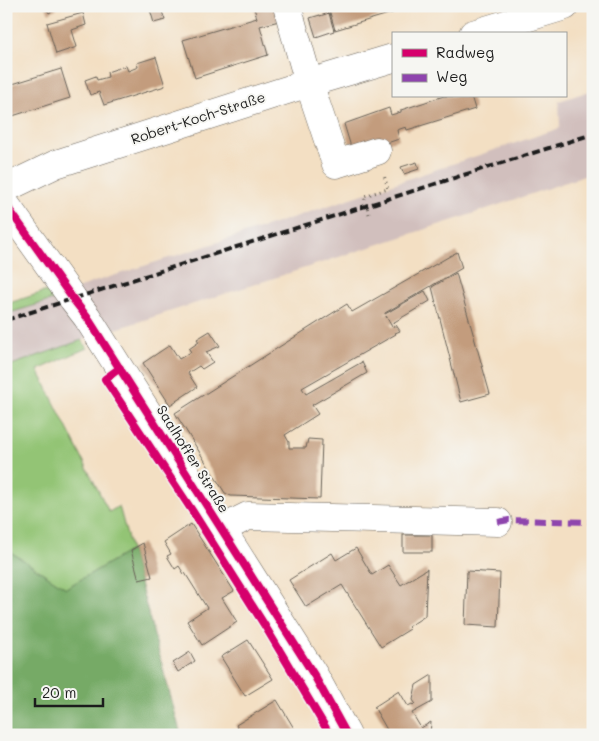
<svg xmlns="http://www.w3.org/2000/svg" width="599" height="741" font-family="Mali,sans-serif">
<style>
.industrial{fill:#d1bfbd}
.green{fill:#93c474;stroke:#587048}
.forest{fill:#76aa66;stroke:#496341}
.building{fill:#c39c7d}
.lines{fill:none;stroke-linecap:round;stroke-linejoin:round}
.minor-casing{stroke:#676056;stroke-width:29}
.path{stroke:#676056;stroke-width:3;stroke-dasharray:1 4;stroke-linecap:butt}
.minor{stroke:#fff;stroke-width:28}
.rail{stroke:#1c1c1c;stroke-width:4;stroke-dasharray:8 4;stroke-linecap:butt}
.quiet{stroke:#8e44ad;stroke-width:6;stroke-dasharray:12 6;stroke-linecap:butt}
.cycleway-casing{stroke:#f6f6f2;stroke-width:11}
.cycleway{stroke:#d6006c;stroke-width:8}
.labels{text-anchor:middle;stroke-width:4;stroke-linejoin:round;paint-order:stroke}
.street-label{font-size:14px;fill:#1c1c1c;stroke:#f6f6f2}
</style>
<rect width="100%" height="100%" fill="#f6f6f2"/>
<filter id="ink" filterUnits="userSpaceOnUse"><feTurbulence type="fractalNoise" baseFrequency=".02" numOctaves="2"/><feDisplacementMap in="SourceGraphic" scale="10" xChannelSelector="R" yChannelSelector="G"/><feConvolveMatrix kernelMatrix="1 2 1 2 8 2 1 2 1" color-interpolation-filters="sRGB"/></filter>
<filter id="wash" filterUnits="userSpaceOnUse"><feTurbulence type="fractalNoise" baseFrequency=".0096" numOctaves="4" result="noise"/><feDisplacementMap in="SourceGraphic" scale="20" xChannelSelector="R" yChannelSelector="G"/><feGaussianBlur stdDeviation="1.12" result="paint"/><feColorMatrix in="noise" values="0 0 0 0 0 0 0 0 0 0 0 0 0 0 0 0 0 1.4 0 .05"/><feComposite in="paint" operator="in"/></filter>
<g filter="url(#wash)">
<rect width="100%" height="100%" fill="#f3dfc3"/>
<!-- industrial -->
<path class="industrial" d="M593,90V173L463,217L82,340L6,367V314L56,299L91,283L259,229L560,128L559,101Z"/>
<!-- green -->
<g class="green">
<path d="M50,290L56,299L6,314V304Z"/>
<path d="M82,340L87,348L38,370L109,512L119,506L131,550L66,588L6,549V367Z"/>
</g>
<!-- forest -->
<path class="forest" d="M6,549L66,588L131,550L181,735H6Z"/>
<g id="blocks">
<!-- building -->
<g class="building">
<path d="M45,6H57L58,8L49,13Z"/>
<path d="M149,6H160L165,20L154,23Z"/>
<path d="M259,6H274L279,21L260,26L268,55L195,78L183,40L257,18L254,8Z"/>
<path d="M328,6H412V7L335,30Z"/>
<path d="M83,13L86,25L72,30L77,47L56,54L47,23Z"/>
<path d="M329,13L334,31L316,37L310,18L320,15V16Z"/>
<path d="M156,57L165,86L104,105L99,92L90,95L85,80L96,76L97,80L108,77L107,72L125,66H126L128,71L138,67L137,63Z"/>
<path d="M61,69L70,98L6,118V86Z"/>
<path d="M444,96H471L475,109L407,130L406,127L397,130L399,139L381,145L351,147L344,124L389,108L391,115L401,112V110Z"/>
<path d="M417,162L419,169L404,174L401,167Z"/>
<path d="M457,252L462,268L385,313V314L425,291L430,301L391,324L386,316L392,327L396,325L400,331L395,333L396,334L302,388L306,394L362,362L367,373L312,405L318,414L285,435L289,442V448H306L308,439L322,440L320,499L231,496L225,493L175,413L347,304L352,312Z"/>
<path d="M456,273L490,394L461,402L432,287Z"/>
<path d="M210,331L220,346L206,352L213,362L202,369L199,366L188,373L197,387L170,405L143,363L170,345L179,359L191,352L189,349L199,342L197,339Z"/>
<path d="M191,524L234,591L222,598L237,622L202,645L187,621L207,608L185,573L184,574L179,566L175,569L167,556L171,554L164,542Z"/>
<rect x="403" y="535" width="29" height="17"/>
<path d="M143,543L152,577L139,580L131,550Z"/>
<path d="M356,548L372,575L388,565L401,585L427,569L425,616L408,627L410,629L381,647L342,585L306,607L289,580L332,553L336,560Z"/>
<path d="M467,571L500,573L498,627L465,625Z"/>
<path d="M248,640L273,679L245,696L221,657Z"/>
<path d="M190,652L195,661L178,672L173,663Z"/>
<path d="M432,675V702L412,713L421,728L431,722L430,735H390L374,707L399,691L408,706L412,704L413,705L415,703L413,700L416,685Z"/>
<path d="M277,700L298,735H242L236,725Z"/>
</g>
</g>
</g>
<g filter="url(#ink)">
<use href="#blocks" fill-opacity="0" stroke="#676056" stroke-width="1"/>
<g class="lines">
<defs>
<g id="minor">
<path d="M287,6L309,83L336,164L377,151"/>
<path d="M473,34L565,6"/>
<path d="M6,188L56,164L309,83L393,58"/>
<path d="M6,205L73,299L87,317L314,675L347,735"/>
<path d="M222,529L248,516L498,522"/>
</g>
</defs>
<!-- minor casing -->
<use href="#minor" class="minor-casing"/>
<!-- path -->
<path class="path" d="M369,214L364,196L388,189L384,175"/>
<!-- minor -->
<use href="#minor" class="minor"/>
<!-- rail -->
<path class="rail" d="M6,320L593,134"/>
<!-- quiet -->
<path class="quiet" d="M498,522L509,520L593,522"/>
<defs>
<g id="cycleway">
<path d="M6,205L73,299L87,317L314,675L347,735"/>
<path d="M120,368L105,379L193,512L265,626L330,735"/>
</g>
</defs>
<!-- cycleway casing -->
<use href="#cycleway" class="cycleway-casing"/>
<!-- cycleway -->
<use href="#cycleway" class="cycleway"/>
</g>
</g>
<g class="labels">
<!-- street labels -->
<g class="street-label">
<text transform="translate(198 118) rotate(-18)" y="5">Robert-Koch-Straße</text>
<text transform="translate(193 459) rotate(58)" y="5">Saalhoffer Straße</text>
</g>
</g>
<!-- margin -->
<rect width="599" height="741" fill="none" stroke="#f6f6f2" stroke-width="25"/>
<!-- legend -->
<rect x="392" y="32" width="175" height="65" fill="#f6f6f2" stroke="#9f9f9c"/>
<rect x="402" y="49" width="25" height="8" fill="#d6006c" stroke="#9f9f9c"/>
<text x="436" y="58" font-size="15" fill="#1c1c1c">Radweg</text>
<rect x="402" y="74" width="25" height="8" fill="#8e44ad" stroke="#9f9f9c"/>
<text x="436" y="82" font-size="15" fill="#1c1c1c">Weg</text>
<!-- scale -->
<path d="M35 698v8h68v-8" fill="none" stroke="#1c1c1c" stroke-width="2.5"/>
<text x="42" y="698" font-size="15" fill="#1c1c1c" stroke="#f6f6f2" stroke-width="4" paint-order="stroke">20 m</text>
</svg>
